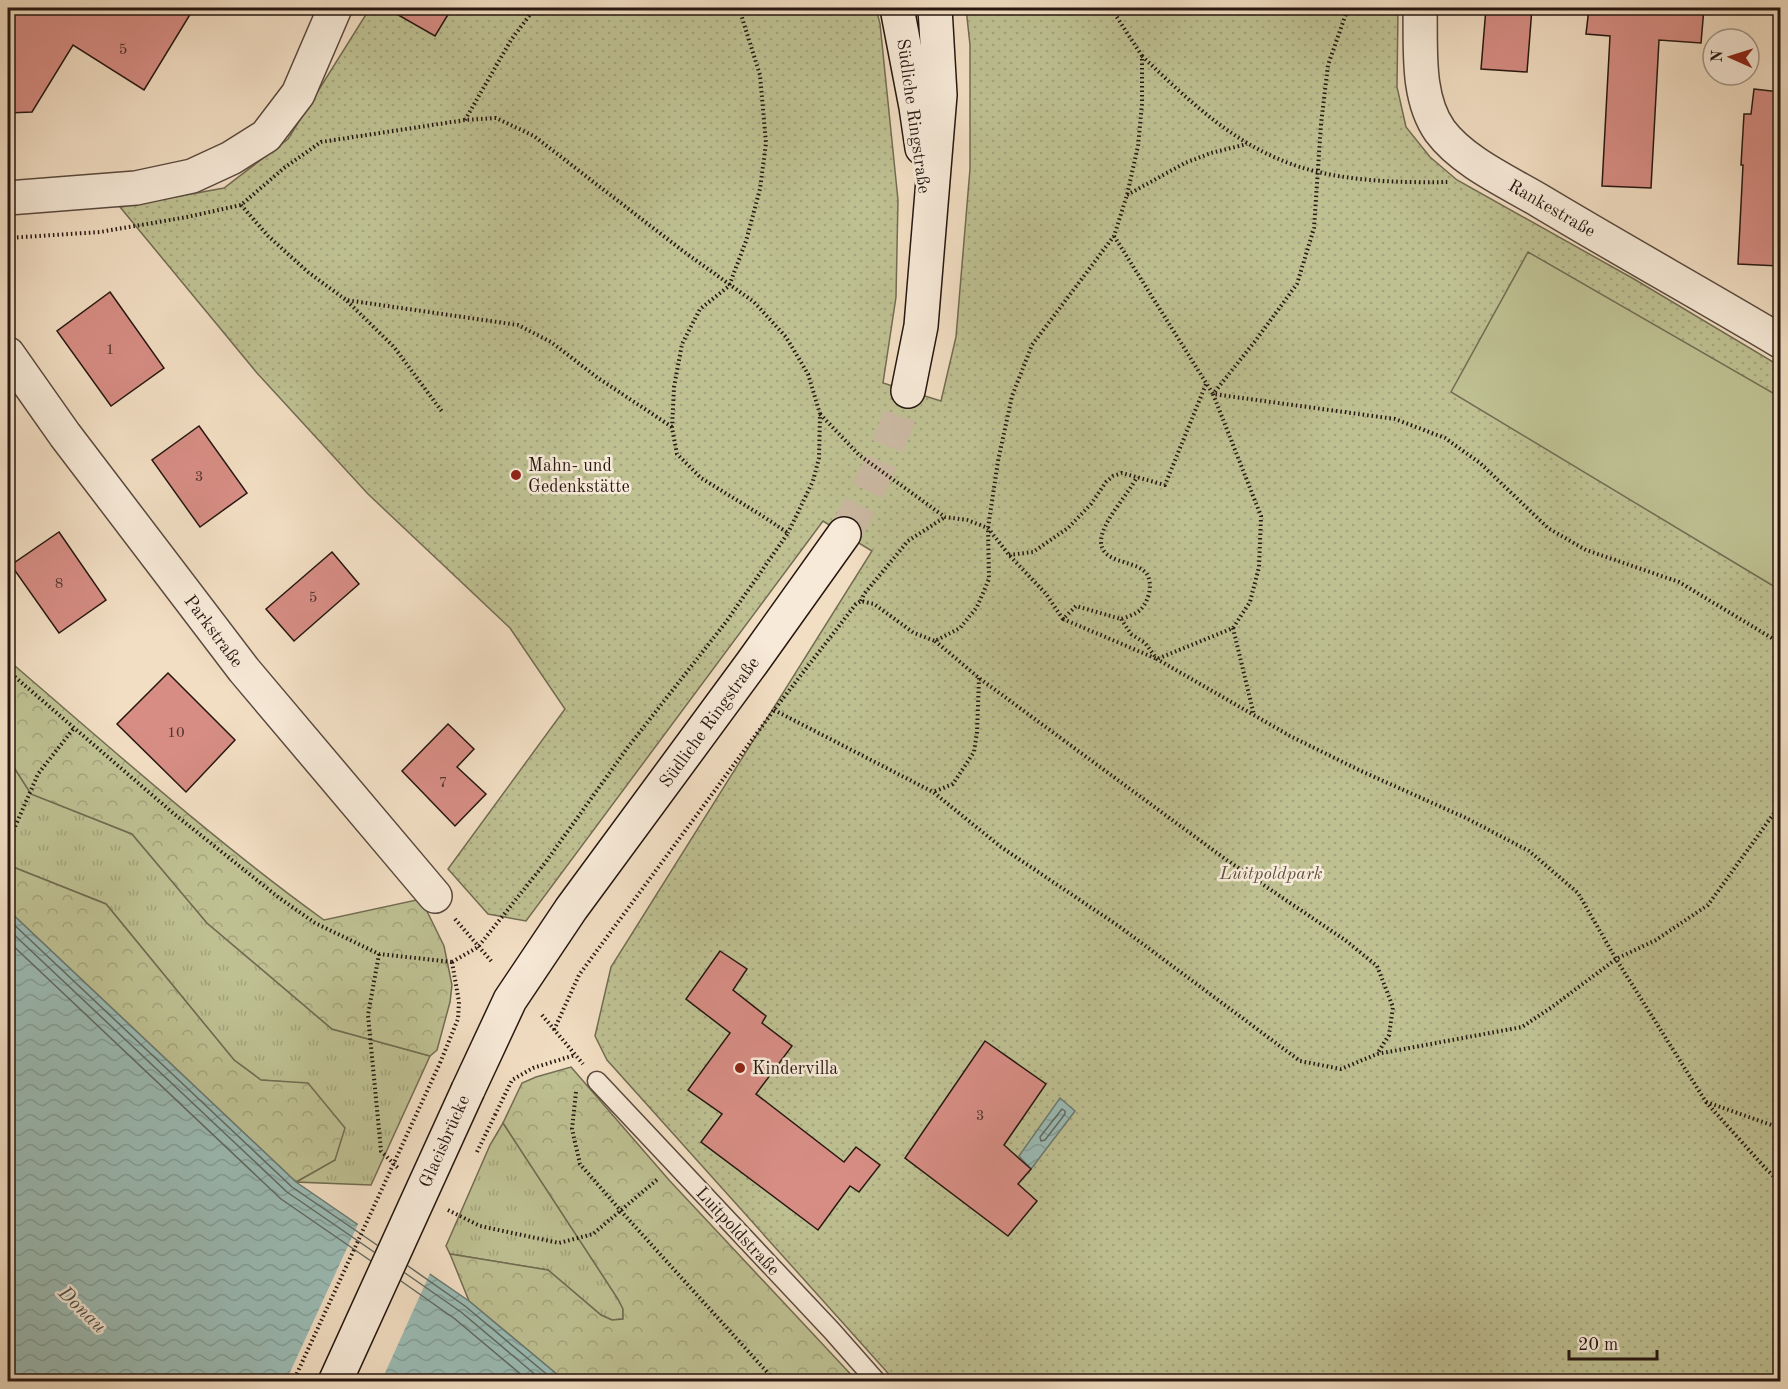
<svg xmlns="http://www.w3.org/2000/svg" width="1788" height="1389" font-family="'Old Standard TT',serif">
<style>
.grass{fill:url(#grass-tufts);stroke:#726c52;stroke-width:1.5}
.forest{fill:url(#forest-crowns);stroke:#726c52;stroke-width:1.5}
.park{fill:url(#park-dots);stroke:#726c52;stroke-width:1.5}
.garden{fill:#bec092;stroke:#726c52;stroke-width:1.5}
.water{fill:url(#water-waves);stroke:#6c7a73;stroke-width:1.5}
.pier{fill:#f2dec3}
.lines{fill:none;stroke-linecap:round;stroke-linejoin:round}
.shore{stroke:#606a63;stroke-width:1.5}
.building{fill:#d78d84;stroke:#261711;stroke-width:1.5}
.secondary-tunnel{stroke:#c9b69f;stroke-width:33;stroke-dasharray:33 16;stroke-linecap:butt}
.lane-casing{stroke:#59493e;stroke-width:21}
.street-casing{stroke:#59493e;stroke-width:36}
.secondary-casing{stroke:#261711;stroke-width:36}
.path{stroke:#261711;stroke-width:4;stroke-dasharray:1.5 3;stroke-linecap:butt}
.lane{stroke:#f7ead8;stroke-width:18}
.street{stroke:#f7ead8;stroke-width:33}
.secondary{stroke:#f7ead8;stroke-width:33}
.secondary-bridge-casing{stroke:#261711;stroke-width:36;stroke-linecap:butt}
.path-bridge{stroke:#261711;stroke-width:4;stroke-dasharray:1.5 3;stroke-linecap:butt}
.secondary-bridge{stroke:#f7ead8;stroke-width:33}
.poi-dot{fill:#8f2418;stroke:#f7ead8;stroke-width:2}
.labels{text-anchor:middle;stroke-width:5;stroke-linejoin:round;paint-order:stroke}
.number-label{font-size:15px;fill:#52342e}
.street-label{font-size:18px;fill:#261711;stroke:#f7ead8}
.poi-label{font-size:18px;fill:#261711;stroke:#f7ead8;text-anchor:start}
.park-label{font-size:18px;font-style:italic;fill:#5b523e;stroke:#f7ead8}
.water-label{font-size:20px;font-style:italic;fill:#4f514a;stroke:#f7ead8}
</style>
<defs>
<pattern id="grass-tufts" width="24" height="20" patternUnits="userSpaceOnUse" patternTransform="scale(1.5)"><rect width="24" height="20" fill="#bec092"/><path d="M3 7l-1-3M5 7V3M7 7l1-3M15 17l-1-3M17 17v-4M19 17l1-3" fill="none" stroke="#a3a47d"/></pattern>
<pattern id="forest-crowns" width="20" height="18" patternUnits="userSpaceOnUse" patternTransform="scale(1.5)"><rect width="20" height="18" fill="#bec092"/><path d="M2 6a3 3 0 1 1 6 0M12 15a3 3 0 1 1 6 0" fill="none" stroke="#a3a47d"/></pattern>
<pattern id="park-dots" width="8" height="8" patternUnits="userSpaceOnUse" patternTransform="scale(1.5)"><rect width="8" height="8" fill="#bec092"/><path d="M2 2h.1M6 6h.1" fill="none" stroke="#a3a47d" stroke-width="1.8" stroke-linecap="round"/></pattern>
<pattern id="water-waves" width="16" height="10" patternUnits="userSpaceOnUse" patternTransform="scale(1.5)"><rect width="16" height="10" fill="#9bbcb5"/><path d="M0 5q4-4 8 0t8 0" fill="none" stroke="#85a19b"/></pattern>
</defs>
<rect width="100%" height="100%" fill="#f2dec3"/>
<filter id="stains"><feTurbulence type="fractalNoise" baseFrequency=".00333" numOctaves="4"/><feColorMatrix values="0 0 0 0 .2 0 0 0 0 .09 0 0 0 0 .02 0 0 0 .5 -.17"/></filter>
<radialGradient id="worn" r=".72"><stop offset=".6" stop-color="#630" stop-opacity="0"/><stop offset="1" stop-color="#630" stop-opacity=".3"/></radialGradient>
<!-- grass -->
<g class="grass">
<path d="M8,758L31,794L132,834L207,923L332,1029L430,1056L371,1185L296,1182L335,1160L308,1084L261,1080L234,1060L106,904L8,865Z"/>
<path d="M503,1123L618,1299L623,1309V1319L612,1320L601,1315L548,1270L450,1254L446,1246L490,1145Z"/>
</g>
<!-- forest -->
<g class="forest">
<path d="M8,660C111,748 213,840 324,920L421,899L444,946L452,985L450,1002L437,1050L430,1056L332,1029L207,923L132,834L31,794L8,758Z"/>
<path d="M8,865L106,904L234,1060L261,1080L308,1083L345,1128L335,1160L296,1182L8,910Z"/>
<path d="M571,1067L669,1180L857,1381H565L469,1301L450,1254L548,1270L601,1315L612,1320L623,1319V1309L618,1299L503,1123L522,1083L536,1077Z"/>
</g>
<!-- park -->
<path class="park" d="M370,8H876L880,24L898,200L896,297L883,383L941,401L956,337L970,169V45L966,8H1398L1397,87L1406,127L1430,157L1457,180L1634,279L1780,366V1381H895L607,1060L595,1036L611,967L872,551L823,521L526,921L488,914L448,869L565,709L510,628L368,494L257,373L120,207L224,188L288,139Z"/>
<!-- garden -->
<path class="garden" d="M1528,252L1780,397V590L1451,392Z"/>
<!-- water -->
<g class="water">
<path d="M8,910L296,1182L469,1301L565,1381H8Z"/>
<path d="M1060,1098L1075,1111L1031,1169L1019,1156Z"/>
</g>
<!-- pier -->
<path class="pier" d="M359,1222L431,1271L381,1382L286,1381Z"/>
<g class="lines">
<!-- shore -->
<g class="shore">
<path d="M8,919L292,1187L377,1245"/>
<path d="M8,929L287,1192L374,1252"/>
<path d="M8,941L281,1199L371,1261"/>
<path d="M1062,1109L1065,1111V1114L1045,1140L1041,1141L1040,1137Z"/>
<path d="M408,1266L465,1306L556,1382"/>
<path d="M405,1273L461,1312L544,1382"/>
<path d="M401,1281L455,1319L530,1382"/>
</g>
</g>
<!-- building -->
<g class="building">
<path d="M8,8H194L144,90L73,45L32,112L8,113Z"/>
<path d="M386,8H452L435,36Z"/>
<path d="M1486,8H1532L1527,72L1481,69Z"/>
<path d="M1589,8H1704L1701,43L1659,40L1651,188L1602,186L1610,36L1586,34Z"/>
<path d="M1754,89L1780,92L1777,115L1780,116L1779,266L1738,264L1743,165H1741L1744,114H1751Z"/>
<path d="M110,292L164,368L111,406L57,331Z"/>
<path d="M199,426L247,493L200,527L152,460Z"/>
<path d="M59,532L106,600L59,633L11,565Z"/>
<path d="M332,552L359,584L294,641L266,609Z"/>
<path d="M168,673L235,740L186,792L117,724Z"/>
<path d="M448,724L474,749L457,767L486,794L455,826L402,771Z"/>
<path d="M720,951L747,969L733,990L766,1016L762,1023L792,1046L756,1094L844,1162L856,1147L880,1165L859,1192L850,1186L818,1230L701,1142L722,1114L688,1090L730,1033L686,999Z"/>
<path d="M985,1041L1046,1084L1004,1145L1031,1169L1018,1184L1037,1201L1008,1236L905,1158Z"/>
</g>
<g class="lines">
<!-- secondary-tunnel -->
<path class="secondary-tunnel" d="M844,534C871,488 892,441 908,391"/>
<defs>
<path id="lane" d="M597,1081L832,1331L877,1382"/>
<g id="street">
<path d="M1420,8C1421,48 1416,97 1440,131C1463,162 1508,182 1540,201C1620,249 1701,294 1780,341"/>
<path d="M8,198L136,188L192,176L231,158L266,136L298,94L335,8"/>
<path d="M8,354L65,435L244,670L435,896"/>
</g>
<g id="secondary">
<path d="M897,8L916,107L922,148"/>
<path d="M908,391L921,326L940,95L935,8"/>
<path d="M468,1090L510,1000L571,909L752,663L844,534"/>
</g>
</defs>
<!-- lane casing -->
<use href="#lane" class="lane-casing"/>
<!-- street casing -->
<use href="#street" class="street-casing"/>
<!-- secondary casing -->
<use href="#secondary" class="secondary-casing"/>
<!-- path -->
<g class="path">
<path d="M1142,56C1184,96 1227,138 1281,160C1330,181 1394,183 1448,182"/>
<path d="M465,120L511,40L535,8"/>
<path d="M1127,195L1185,163L1211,153L1247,144"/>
<path d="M241,205L268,236L308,272L346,300L518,325L551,342L598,378L672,427"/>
<path d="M1114,236L1213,394L1395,419L1445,438L1480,463L1548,528L1586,550L1679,582L1780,643"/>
<path d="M8,238L100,232L187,217L241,205L284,168L321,142L465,120L496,118L534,136L683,251L754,302L786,337L808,374L820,414L819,458L813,481L788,533"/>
<path d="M347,301L394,347L443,413"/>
<path d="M820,414L859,455L945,517L967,520L988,528L1009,555L1046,594L1063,619L1076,606L1121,619C1127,617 1137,614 1141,609C1150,600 1154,579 1144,571C1132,560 1101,563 1101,541C1102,521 1128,495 1137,477"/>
<path d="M1009,555L1033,552L1068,528L1091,504L1106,482L1113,476L1122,473L1165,485L1206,384"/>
<path d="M861,601L864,594L908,541L945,517"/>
<path d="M1063,619L1157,659L1233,628L1250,602L1259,567L1261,516L1213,394L1256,340L1297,284L1314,228L1321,124L1328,65L1348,8"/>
<path d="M1121,619L1131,634L1145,643L1157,659L1290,736L1361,771L1466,818L1529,851L1578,893L1616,959L1706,1102L1766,1169L1780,1182"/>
<path d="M1233,628L1254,715"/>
<path d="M935,641L979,678L1228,861L1345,940L1377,966L1393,1007L1389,1035L1377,1054"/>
<path d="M8,671L173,813L278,897L315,923L379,954L452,962"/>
<path d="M979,678L977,732L974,752L953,784L933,792L1001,847L1120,927L1300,1061L1341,1069L1377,1054L1522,1027L1552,1007L1616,959L1656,940L1708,905L1780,805"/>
<path d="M774,710L933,792"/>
<path d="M8,843L38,774L74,728"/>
<path d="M455,919L492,962"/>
<path d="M379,954L368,1015L381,1151L399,1169"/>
<path d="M452,962L478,947L545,863L628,747L726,622L788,533L761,515L701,478L677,454L672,428L674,387L682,344L700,309L729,286L746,241L760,189L766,143L760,75L739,8"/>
<path d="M542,1015L583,1064"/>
<path d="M554,1030L579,975L774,710L856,604L861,601L874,604L914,633L935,641L960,628L977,607L989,579L988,528L998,461L1012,396L1032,345L1114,236L1127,195L1138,146L1142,104V56L1111,8"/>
<path d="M440,1063L458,1019L459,1002L452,962"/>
<path d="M576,1092L572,1129L580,1164L620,1210L776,1382"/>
<path d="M1706,1102L1780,1128"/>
<path d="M495,1115L512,1080L533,1068L575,1055"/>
<path d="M448,1210L480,1226L559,1243L593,1234L659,1178"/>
</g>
<!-- lane -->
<use href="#lane" class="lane"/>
<!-- street -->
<use href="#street" class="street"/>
<!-- secondary -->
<use href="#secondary" class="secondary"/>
<defs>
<path id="secondary-bridge" d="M335,1382L468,1090"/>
</defs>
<!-- secondary-bridge casing -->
<use href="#secondary-bridge" class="secondary-bridge-casing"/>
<!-- path-bridge -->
<g class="path-bridge">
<path d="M477,1152L495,1115"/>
<path d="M293,1382L440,1063"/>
</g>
<!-- secondary-bridge -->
<use href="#secondary-bridge" class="secondary-bridge"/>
</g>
<!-- markers -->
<g class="poi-dot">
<circle cx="516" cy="475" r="6"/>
<circle cx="740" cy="1068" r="6"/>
</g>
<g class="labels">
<!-- number labels -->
<g class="number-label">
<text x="123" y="54">5</text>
<text x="110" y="354">1</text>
<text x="199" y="481">3</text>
<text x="59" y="588">8</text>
<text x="313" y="602">5</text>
<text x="176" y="737">10</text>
<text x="443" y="787">7</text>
<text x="980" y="1120">3</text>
</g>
<!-- street labels -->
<g class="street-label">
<text transform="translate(914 116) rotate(82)" y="6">Südliche Ringstraße</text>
<text transform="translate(1552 208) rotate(30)" y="6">Rankestraße</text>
<text transform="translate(214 631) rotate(53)" y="6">Parkstraße</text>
<text transform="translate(709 722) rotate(-54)" y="6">Südliche Ringstraße</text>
<text transform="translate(444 1141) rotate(-66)" y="6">Glacisbrücke</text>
<text transform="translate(738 1231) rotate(47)" y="6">Luitpoldstraße</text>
</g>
<!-- poi labels -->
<g class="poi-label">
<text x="528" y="471">Mahn- und<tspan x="528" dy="21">Gedenkstätte</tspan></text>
<text x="752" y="1074">Kindervilla</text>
</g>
<!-- park labels -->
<g class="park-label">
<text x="1271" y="879">Luitpoldpark</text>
</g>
<!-- water labels -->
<g class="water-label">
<text transform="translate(83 1309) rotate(44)" y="7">Donau</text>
</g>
</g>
<!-- margin -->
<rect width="1788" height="1389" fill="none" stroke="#f2dec3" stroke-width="30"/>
<rect x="9" y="9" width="1770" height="1371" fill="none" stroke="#261711" stroke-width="3"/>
<rect x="15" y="15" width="1758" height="1359" fill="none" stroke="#261711" stroke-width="1.5"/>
<!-- north arrow -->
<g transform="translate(1731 57) rotate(273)"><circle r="28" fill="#f7ead8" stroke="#a39688" stroke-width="1.5"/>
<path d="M0-4.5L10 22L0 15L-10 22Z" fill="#8f2418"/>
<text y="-9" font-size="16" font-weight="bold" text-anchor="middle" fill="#261711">N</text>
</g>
<!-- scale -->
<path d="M1569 1350v9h88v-9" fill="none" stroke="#261711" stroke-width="3"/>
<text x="1578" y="1350" font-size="18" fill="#261711" stroke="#f7ead8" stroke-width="4.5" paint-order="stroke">20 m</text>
<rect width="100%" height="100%" filter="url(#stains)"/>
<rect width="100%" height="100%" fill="url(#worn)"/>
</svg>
